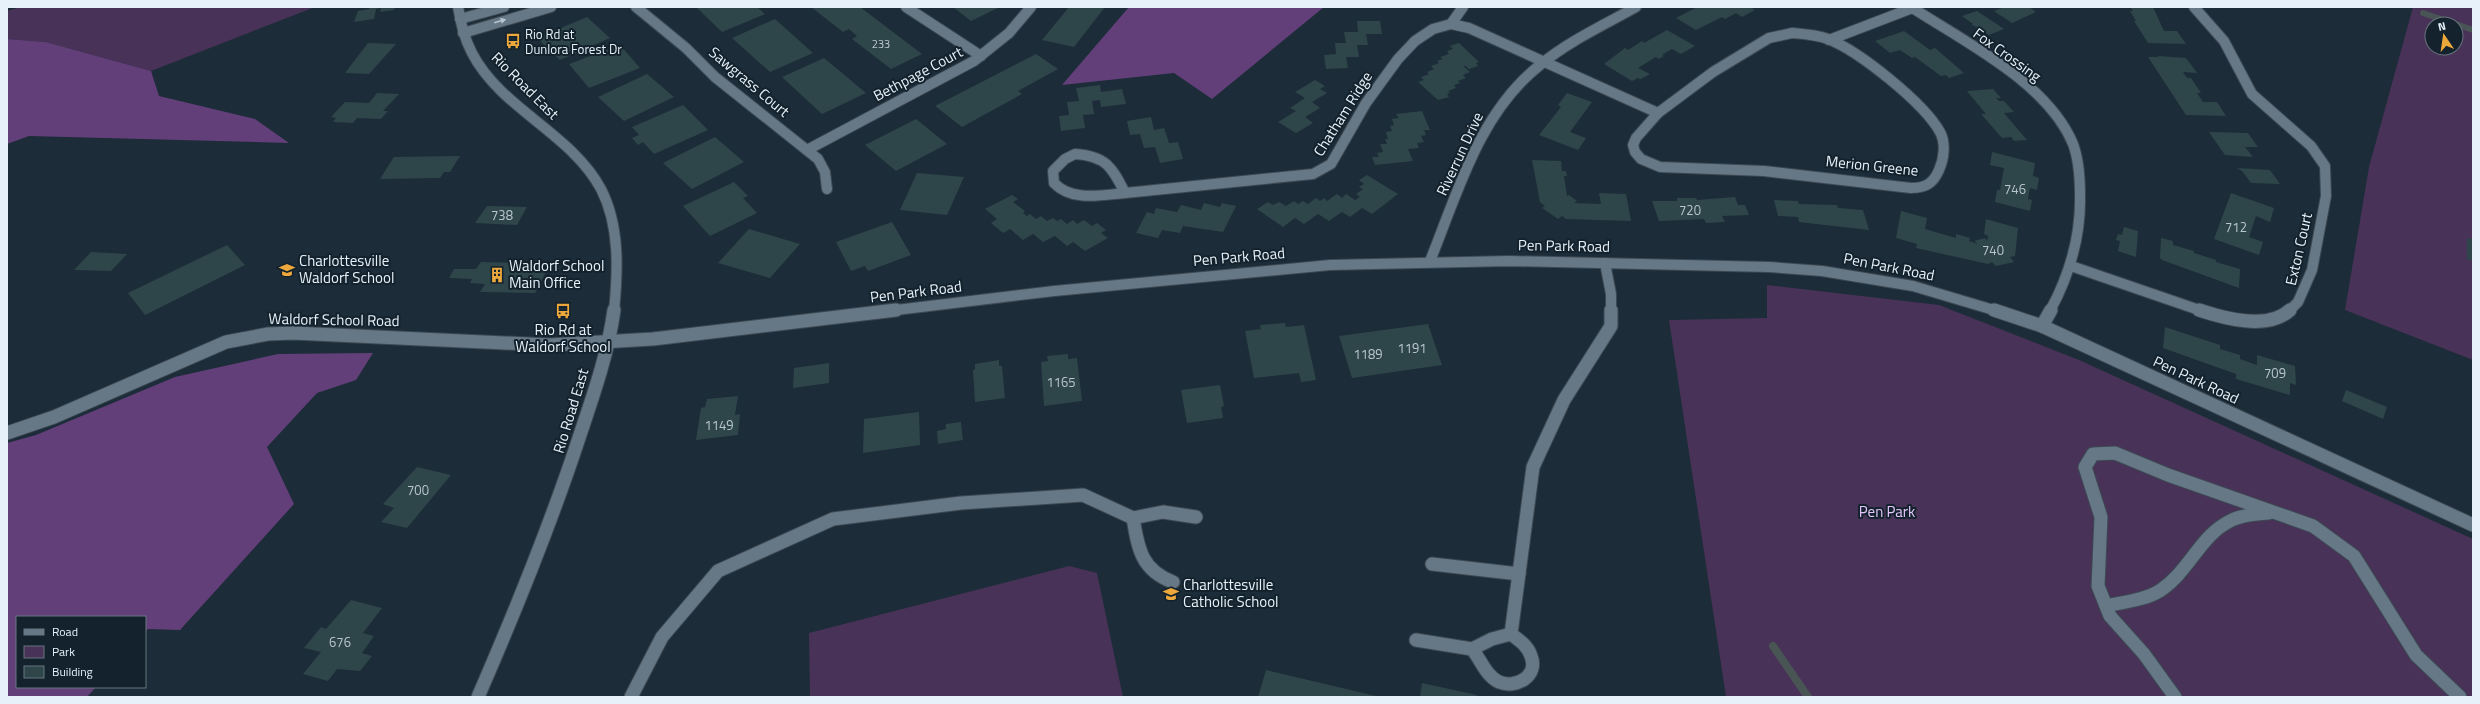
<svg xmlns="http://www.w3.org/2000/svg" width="2480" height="704" font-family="'Titillium Web',sans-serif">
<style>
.green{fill:#483257;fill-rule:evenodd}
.forest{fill:#633f7a}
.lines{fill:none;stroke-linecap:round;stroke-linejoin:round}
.stream-far1{stroke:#495554;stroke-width:6}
.stream{stroke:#495554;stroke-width:8}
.building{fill:#2e464a}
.minor-far1-casing{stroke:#3c4953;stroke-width:12}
.minor-casing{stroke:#3c4953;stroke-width:15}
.minor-far1{stroke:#667785;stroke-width:10}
.minor{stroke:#667785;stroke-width:13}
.oneway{fill:#bac6d0}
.labels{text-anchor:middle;stroke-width:4;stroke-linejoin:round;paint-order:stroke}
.far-number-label{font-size:11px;fill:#b9c6cd}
.far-poi-label{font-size:13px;fill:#e7f1f9;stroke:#13222d;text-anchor:start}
.number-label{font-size:13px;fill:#b9c6cd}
.street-label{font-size:15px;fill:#e7f1f9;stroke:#13222d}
.poi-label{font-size:15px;fill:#e7f1f9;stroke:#13222d;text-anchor:start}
.park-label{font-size:15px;fill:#e4c6fb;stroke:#13222d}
</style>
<rect width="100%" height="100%" fill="#1c2c38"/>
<!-- green -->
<g class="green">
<path d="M21,7H315L151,71L46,42L7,39V11Z"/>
<path d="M2413,7H2473V360L2345,310L2369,167ZM2432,24H2456V48H2432Z"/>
<path d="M1767,285L1939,305L2079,360L2473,539V697H1726L1669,320L1767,318Z"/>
<path d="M1069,566L1097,573L1123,697H810L809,633Z"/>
</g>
<!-- forest -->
<g class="forest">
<path d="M1129,7H1324L1212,99L1174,73L1062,85Z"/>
<path d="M7,39L46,42L151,71L159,96L255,119L289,143L29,136L7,144Z"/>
<path d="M373,353L356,380L317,393L267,447L294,504L180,630L148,629L145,632V617H17V687H96L87,697H7V443L36,435L175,377L278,354Z"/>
</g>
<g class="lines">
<!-- stream-far1 -->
<g class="stream-far1">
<path d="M2423,13L2455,24"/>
<path d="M2456,24L2473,30"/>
</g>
<!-- stream -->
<path class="stream" d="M1773,646L1808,697"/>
</g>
<!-- building -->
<g class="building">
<path d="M370,7H395L394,10L380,12L381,8L376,9L374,19L354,22L358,11L369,9Z"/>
<path d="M696,7H757L765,14L722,32Z"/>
<path d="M811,7H860L922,54L891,69L852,39L857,36L849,29L843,32Z"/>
<path d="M953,7H1000L971,21Z"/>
<path d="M1069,7H1105L1074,47L1042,40Z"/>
<path d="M1697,7H1750L1755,10L1742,17L1736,13L1725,19L1722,17L1696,30L1676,18Z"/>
<path d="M2004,7H2029L2036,12L2012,23L1994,11Z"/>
<path d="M2130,7H2153L2164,31H2177L2186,44L2148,43L2134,21H2136L2130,11H2133Z"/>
<path d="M1977,11L2004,29L1989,35L1971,24H1973L1962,16Z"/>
<path d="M587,17L610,38L560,60L537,38Z"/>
<path d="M775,19L813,53L770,72L732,38Z"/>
<path d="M1357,21H1380L1382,34H1366L1368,45H1357L1359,57H1346L1348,68L1326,69L1324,55L1336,54L1335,43H1346L1344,32H1358Z"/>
<path d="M1667,30L1695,46L1681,54L1672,49L1662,55L1664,56L1662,57L1659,59L1656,57L1638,68L1650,74L1641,79L1638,78L1632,81L1604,64L1625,48L1628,50L1642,41L1644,43Z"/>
<path d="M1904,31L1930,50L1935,48L1964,73L1949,78L1946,75L1941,76L1915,57L1912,58L1900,50L1890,53L1875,41Z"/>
<path d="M368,43L396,44L369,74L345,73Z"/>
<path d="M1459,43L1479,62L1476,63L1478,66L1469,69L1466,66H1463L1470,72L1463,75L1466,78L1458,81L1460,83L1454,85L1456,88L1448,91L1450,93L1447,94L1449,97L1438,100L1418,82L1424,80L1421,77L1429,74L1427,72L1434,69L1431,66L1439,63L1437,61L1443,59L1440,57L1449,54L1447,51L1453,49L1450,46Z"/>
<path d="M620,45L640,68L589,88L569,64Z"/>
<path d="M1036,54L1058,69L1018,91L1022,94L962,127L935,106Z"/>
<path d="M2158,56L2186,58L2197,73L2183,72L2187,78H2191L2201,93H2197L2203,102H2217L2226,116L2186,115L2148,57H2159Z"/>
<path d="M824,58L866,93L822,114L782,77Z"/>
<path d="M647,74L674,97L624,121L598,97Z"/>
<path d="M1315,80L1325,86L1320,89L1327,93L1312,102L1320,108L1305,117L1313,123L1296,133L1278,122L1296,111L1290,108L1305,98L1295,92Z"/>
<path d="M1100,85L1101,92L1122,89L1126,104L1101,107L1100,100L1092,101L1094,114L1083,115L1085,128L1061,131L1059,116L1069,115L1067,102L1079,101L1076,88Z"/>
<path d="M1993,89L2001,98H1996L1999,101H2004L2014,112L2004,113L2027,140L2014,141L2011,137L2002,138L1981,114H1986L1967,91Z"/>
<path d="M377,93L399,94L383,111H388L381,119L357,118L353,123L333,122L336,118L331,117L345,102L369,103Z"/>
<path d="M1567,93L1592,102L1570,132L1586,138L1578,150L1539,135L1561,107L1558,105Z"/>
<path d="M683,105L708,130L654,154L643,142L638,145L632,138L639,135L632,127Z"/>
<path d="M1422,111L1430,130H1424L1426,135L1421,136L1424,142L1417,143L1419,148L1408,149L1413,161L1375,165L1372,157H1379L1377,153L1383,152L1380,144H1387L1385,139H1388L1386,132L1392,131L1390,126L1394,125L1392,119L1399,118L1396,114Z"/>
<path d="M1151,117L1154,130L1164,128L1169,143L1178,142L1183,159L1160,163L1155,147L1144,148L1140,134L1130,135L1127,121Z"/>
<path d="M916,119L947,144L896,171L865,145Z"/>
<path d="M2209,132L2248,133L2258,147H2245L2253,157L2225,155Z"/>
<path d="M715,137L744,162L692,189L663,163Z"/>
<path d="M1992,152L2035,163L2033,176L2039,178L2037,190L2030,188L2028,199L2032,200L2030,211L1995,202L1997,190H2000L2004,168L1990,165Z"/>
<path d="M460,156L450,172H444L440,178L380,179L394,157Z"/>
<path d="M1532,160L1561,161L1562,171H1566L1567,176H1564L1567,196L1569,195L1577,201L1574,203L1601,204L1599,193L1626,194L1631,221L1566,219L1562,216L1558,219L1542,208L1545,206L1540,202Z"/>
<path d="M2237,168L2270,170L2280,184L2251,183L2242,171Z"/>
<path d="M917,173L964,177L947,215L900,210Z"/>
<path d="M1367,175L1398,194L1372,214L1362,208L1350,217L1342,212L1329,221L1318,214L1304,224L1295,218L1283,227L1257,209L1268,202L1273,205L1279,202L1286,206L1294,201L1298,204L1303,201L1308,204L1316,198L1320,201L1324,198L1327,201L1337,194L1342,198L1346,194L1355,200L1360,197L1356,194L1363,189L1359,187L1364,184L1359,180Z"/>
<path d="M734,182L748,196L743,198L757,213L710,236L683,206Z"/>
<path d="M2231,193L2274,208L2270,222L2256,216L2249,237L2263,242L2259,255L2214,239Z"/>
<path d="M1012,195L1018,199L1013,202L1025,211L1023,213L1027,216L1030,214L1036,219L1041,216L1047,221L1053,218L1057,221L1061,219L1067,224L1073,220L1077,224L1084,220L1092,226L1097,223L1106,230L1101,233L1108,238L1085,251L1073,242L1067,246L1055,236L1043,242L1033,234L1023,240L1010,229L1003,233L991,223L997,219L985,209Z"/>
<path d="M1735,197L1738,205H1745L1749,215L1722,216L1725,222L1706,223L1704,219L1659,221L1652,201H1677V198H1696L1697,200Z"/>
<path d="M1774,200L1798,201L1799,204L1837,205L1838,208L1863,210L1869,230L1799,222L1798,217L1778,216Z"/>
<path d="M1204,203L1220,207L1222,203L1236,206L1223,232L1183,226L1180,233L1162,230L1158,238L1136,233L1147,212L1154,214L1156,208L1177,212L1181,205L1201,210Z"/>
<path d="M487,206L527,207L517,225L475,223Z"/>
<path d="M1901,211L1927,218L1925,229L1956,238V234L1970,238L1969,241L1978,244L1974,241L1985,238L1987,241L1988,236L1984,234L1986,219L2018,228L2015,256L2010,257L2014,262L1996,266L1992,262L1988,264L1916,248L1917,244L1896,238Z"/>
<path d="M892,222L911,255L868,271L865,266L851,271L836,242Z"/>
<path d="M2124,227L2138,231L2136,257L2118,251L2120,241L2116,240L2118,234L2122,235Z"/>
<path d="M749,229L800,244L770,278L718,263Z"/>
<path d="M2161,238L2173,241V245L2194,251V253L2216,260V262L2240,269L2239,288L2162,260L2160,258Z"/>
<path d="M2467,238L2473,239V261L2467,259Z"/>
<path d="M227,245L245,265L145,315L128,293Z"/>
<path d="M91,252L127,254L111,271L74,270Z"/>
<path d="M481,262L517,263L512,271L546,272L535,293L480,292L485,284L470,283L472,279L449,278L454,269H476Z"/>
<path d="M1285,323L1286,327L1304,325L1316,380L1301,382L1299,373L1254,378L1245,331L1261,329L1260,325Z"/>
<path d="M1428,324L1442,365L1352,378L1339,336Z"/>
<path d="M2165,327L2220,345V349L2240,355V359L2257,365V355L2295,366L2296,385L2290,383V395L2236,379V374L2163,348Z"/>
<path d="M1068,354V359L1077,358L1082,401L1044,406L1041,362L1048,361L1047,356Z"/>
<path d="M999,360V366H1002L1005,398L975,402L973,370L975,369V364Z"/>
<path d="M829,363V383L793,388L794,368Z"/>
<path d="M1220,385L1224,406L1221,407L1223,418L1187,423L1181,390Z"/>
<path d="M2346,390L2387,407L2383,419L2342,401Z"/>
<path d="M738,396L735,415L740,414L738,435L696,440L701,408L705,407L707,399Z"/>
<path d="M919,412L920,445L863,453L864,419Z"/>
<path d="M961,422L963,440L938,444L937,431L946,429V424Z"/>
<path d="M417,467L451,475L407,528L381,522L394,508L383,504Z"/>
<path d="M351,600L382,608L363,633L374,636L362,653L372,656L360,671L337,669L328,681L303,674L321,652L304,648L321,627L326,629Z"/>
<path d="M1266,670L1376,696V697H1258Z"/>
<path d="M1422,683L1477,695V697H1420Z"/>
</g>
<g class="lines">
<defs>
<g id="minor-far1">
<path d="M458,7C461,23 464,38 472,53C501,109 571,133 601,189C620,226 618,271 614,311"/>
<path d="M636,7L686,48L715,77L818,159L825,172L827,189"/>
<path d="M906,7L981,56"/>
<path d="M1911,7C1965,42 2048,83 2073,144C2079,160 2080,179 2080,195C2081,237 2070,274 2050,311"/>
<path d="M2194,7L2224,41L2252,94L2311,146L2325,166L2326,196L2312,270L2298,302L2289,311"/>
<path d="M460,19L504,7"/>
<path d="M1451,24L1469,28L1658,113"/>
<path d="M463,33L551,7"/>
<path d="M1792,33C1804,34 1817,35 1828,39C1859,51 1924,103 1940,132C1946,143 1944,159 1939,170C1933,184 1925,188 1911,188L1764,171L1660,167L1641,159L1635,152L1633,145L1636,138L1658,113L1713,72L1769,38Z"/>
<path d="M1829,40L1915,7"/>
<path d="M807,150L974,61L1009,33L1031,7"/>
<path d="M1075,154C1106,156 1112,167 1125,193C1102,195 1072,202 1054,183L1053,171L1065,159Z"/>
<path d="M1125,193L1313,174L1331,164L1366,103L1398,59L1415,41L1433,29L1451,24L1463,7"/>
<path d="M1430,261C1458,192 1479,113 1540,65C1569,41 1604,25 1636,7"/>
<path d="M1605,263L1611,294V311"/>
<path d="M2071,266L2202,311"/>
<path d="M888,311L1054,291L1330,265L1509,261L1769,267L1822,271L1913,286L1997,311"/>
</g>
<g id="minor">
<path d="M1994,310L2042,326L2473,525"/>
<path d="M2199,310C2223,318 2268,331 2290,310"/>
<path d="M2042,326L2051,310"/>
<path d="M7,433L54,417L226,342L268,334L293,333L549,345L653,339L896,310"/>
<path d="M1432,564L1519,574"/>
<path d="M1173,582C1141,570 1138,548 1133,518L1163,512L1196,517"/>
<path d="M2106,606C2124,602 2146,600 2161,590C2189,571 2201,535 2230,521C2242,515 2256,514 2269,513"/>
<path d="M1511,634L1533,467L1564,400L1611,326V310"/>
<path d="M1511,634C1519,640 1528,646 1531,656C1539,676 1516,689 1499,682C1486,676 1481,660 1472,649L1492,639Z"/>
<path d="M1416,640L1472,649"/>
<path d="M478,697C515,612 550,526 579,438C593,396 608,354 614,310"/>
<path d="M631,697L662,637L718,571L833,519L961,503L1083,495L1133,518"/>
<path d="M2175,697L2144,654L2110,616L2098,586L2101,517L2085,467L2093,454L2115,453L2168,475L2313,526L2354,556L2416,655L2460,697"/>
</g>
</defs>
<!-- minor-far1 casing -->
<use href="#minor-far1" class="minor-far1-casing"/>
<!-- minor casing -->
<use href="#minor" class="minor-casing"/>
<!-- minor-far1 -->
<use href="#minor-far1" class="minor-far1"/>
<!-- minor -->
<use href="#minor" class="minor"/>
</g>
<!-- one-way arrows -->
<defs><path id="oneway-solid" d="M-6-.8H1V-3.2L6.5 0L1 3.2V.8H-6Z"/></defs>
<use class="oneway" href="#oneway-solid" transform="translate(500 21) rotate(-16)"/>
<!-- icons -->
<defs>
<symbol id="bus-bare" viewBox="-9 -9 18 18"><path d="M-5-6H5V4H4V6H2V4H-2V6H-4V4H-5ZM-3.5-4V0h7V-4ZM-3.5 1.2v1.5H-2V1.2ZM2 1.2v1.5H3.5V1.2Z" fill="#eda83c" stroke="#13222d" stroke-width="2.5" paint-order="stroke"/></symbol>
<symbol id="school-bare" viewBox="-9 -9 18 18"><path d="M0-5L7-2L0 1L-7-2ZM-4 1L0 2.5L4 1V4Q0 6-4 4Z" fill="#eda83c" stroke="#13222d" stroke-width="2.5" paint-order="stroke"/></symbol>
<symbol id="building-bare" viewBox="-9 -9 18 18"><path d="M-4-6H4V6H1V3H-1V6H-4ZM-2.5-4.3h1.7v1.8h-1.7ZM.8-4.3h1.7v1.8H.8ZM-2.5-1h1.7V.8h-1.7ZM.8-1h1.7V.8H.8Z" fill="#eda83c" stroke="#13222d" stroke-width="2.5" paint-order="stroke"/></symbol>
</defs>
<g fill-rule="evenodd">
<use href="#bus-bare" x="502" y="30" width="22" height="22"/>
<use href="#school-bare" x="276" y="259" width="22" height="22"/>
<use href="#building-bare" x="486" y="264" width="22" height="22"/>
<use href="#bus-bare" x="552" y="300" width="22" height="22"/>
<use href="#school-bare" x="1160" y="583" width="22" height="22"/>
</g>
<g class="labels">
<!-- far-number labels -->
<g class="far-number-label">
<text x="881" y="48">233</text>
</g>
<!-- far-poi labels -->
<g class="far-poi-label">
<text x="525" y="39">Rio Rd at<tspan x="525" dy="15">Dunlora Forest Dr</tspan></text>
</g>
<!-- number labels -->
<g class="number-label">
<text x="2015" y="194">746</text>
<text x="1690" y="215">720</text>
<text x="502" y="220">738</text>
<text x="2236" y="232">712</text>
<text x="1993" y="255">740</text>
<text x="1412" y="353">1191</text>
<text x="1368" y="359">1189</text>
<text x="2275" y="378">709</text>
<text x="1061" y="387">1165</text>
<text x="719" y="430">1149</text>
<text x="418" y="495">700</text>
<text x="340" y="647">676</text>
</g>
<!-- street labels -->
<g class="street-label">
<text transform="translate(2007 55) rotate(36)" y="5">Fox Crossing</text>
<text transform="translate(918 74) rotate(-28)" y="5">Bethpage Court</text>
<text transform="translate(749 82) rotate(40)" y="5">Sawgrass Court</text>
<text transform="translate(525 86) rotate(45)" y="5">Rio Road East</text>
<text transform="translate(1343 114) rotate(-58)" y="5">Chatham Ridge</text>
<text transform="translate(1460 154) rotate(-65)" y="5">Riverrun Drive</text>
<text transform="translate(1872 166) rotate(6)" y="5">Merion Greene</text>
<text transform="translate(1564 246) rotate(1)" y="5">Pen Park Road</text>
<text transform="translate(2299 249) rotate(-77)" y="5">Exton Court</text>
<text transform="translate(1239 257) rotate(-5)" y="5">Pen Park Road</text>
<text transform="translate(1889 267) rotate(11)" y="5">Pen Park Road</text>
<text transform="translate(916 292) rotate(-7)" y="5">Pen Park Road</text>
<text transform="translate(334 320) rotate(1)" y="5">Waldorf School Road</text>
<text transform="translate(2196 380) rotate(25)" y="5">Pen Park Road</text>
<text transform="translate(571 411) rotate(-73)" y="5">Rio Road East</text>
</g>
<!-- poi labels -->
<g class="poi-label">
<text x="299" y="266">Charlottesville<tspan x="299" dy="17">Waldorf School</tspan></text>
<text x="509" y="271">Waldorf School<tspan x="509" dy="17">Main Office</tspan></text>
<text x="563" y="335" text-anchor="middle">Rio Rd at<tspan x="563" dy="17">Waldorf School</tspan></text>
<text x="1183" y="590">Charlottesville<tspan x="1183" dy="17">Catholic School</tspan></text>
</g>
<!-- park labels -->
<g class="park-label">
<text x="1887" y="517">Pen Park</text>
</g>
</g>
<!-- border -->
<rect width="2480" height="704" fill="none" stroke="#e7f1f9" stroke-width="16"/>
<!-- legend -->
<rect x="16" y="616" width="130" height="72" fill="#13222d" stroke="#68757f"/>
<rect x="24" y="629" width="20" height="6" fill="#667785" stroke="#68757f"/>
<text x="52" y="636" font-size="12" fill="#e7f1f9">Road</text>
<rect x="24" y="646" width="20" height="12" fill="#483257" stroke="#68757f"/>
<text x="52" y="656" font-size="12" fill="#e7f1f9">Park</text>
<rect x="24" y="666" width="20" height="12" fill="#2e464a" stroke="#68757f"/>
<text x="52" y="676" font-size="12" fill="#e7f1f9">Building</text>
<!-- north arrow -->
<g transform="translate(2444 36) rotate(347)"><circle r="19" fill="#13222d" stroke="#68757f"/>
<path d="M0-3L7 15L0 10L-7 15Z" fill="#eda83c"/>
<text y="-6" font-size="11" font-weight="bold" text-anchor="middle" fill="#e7f1f9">N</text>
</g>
</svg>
